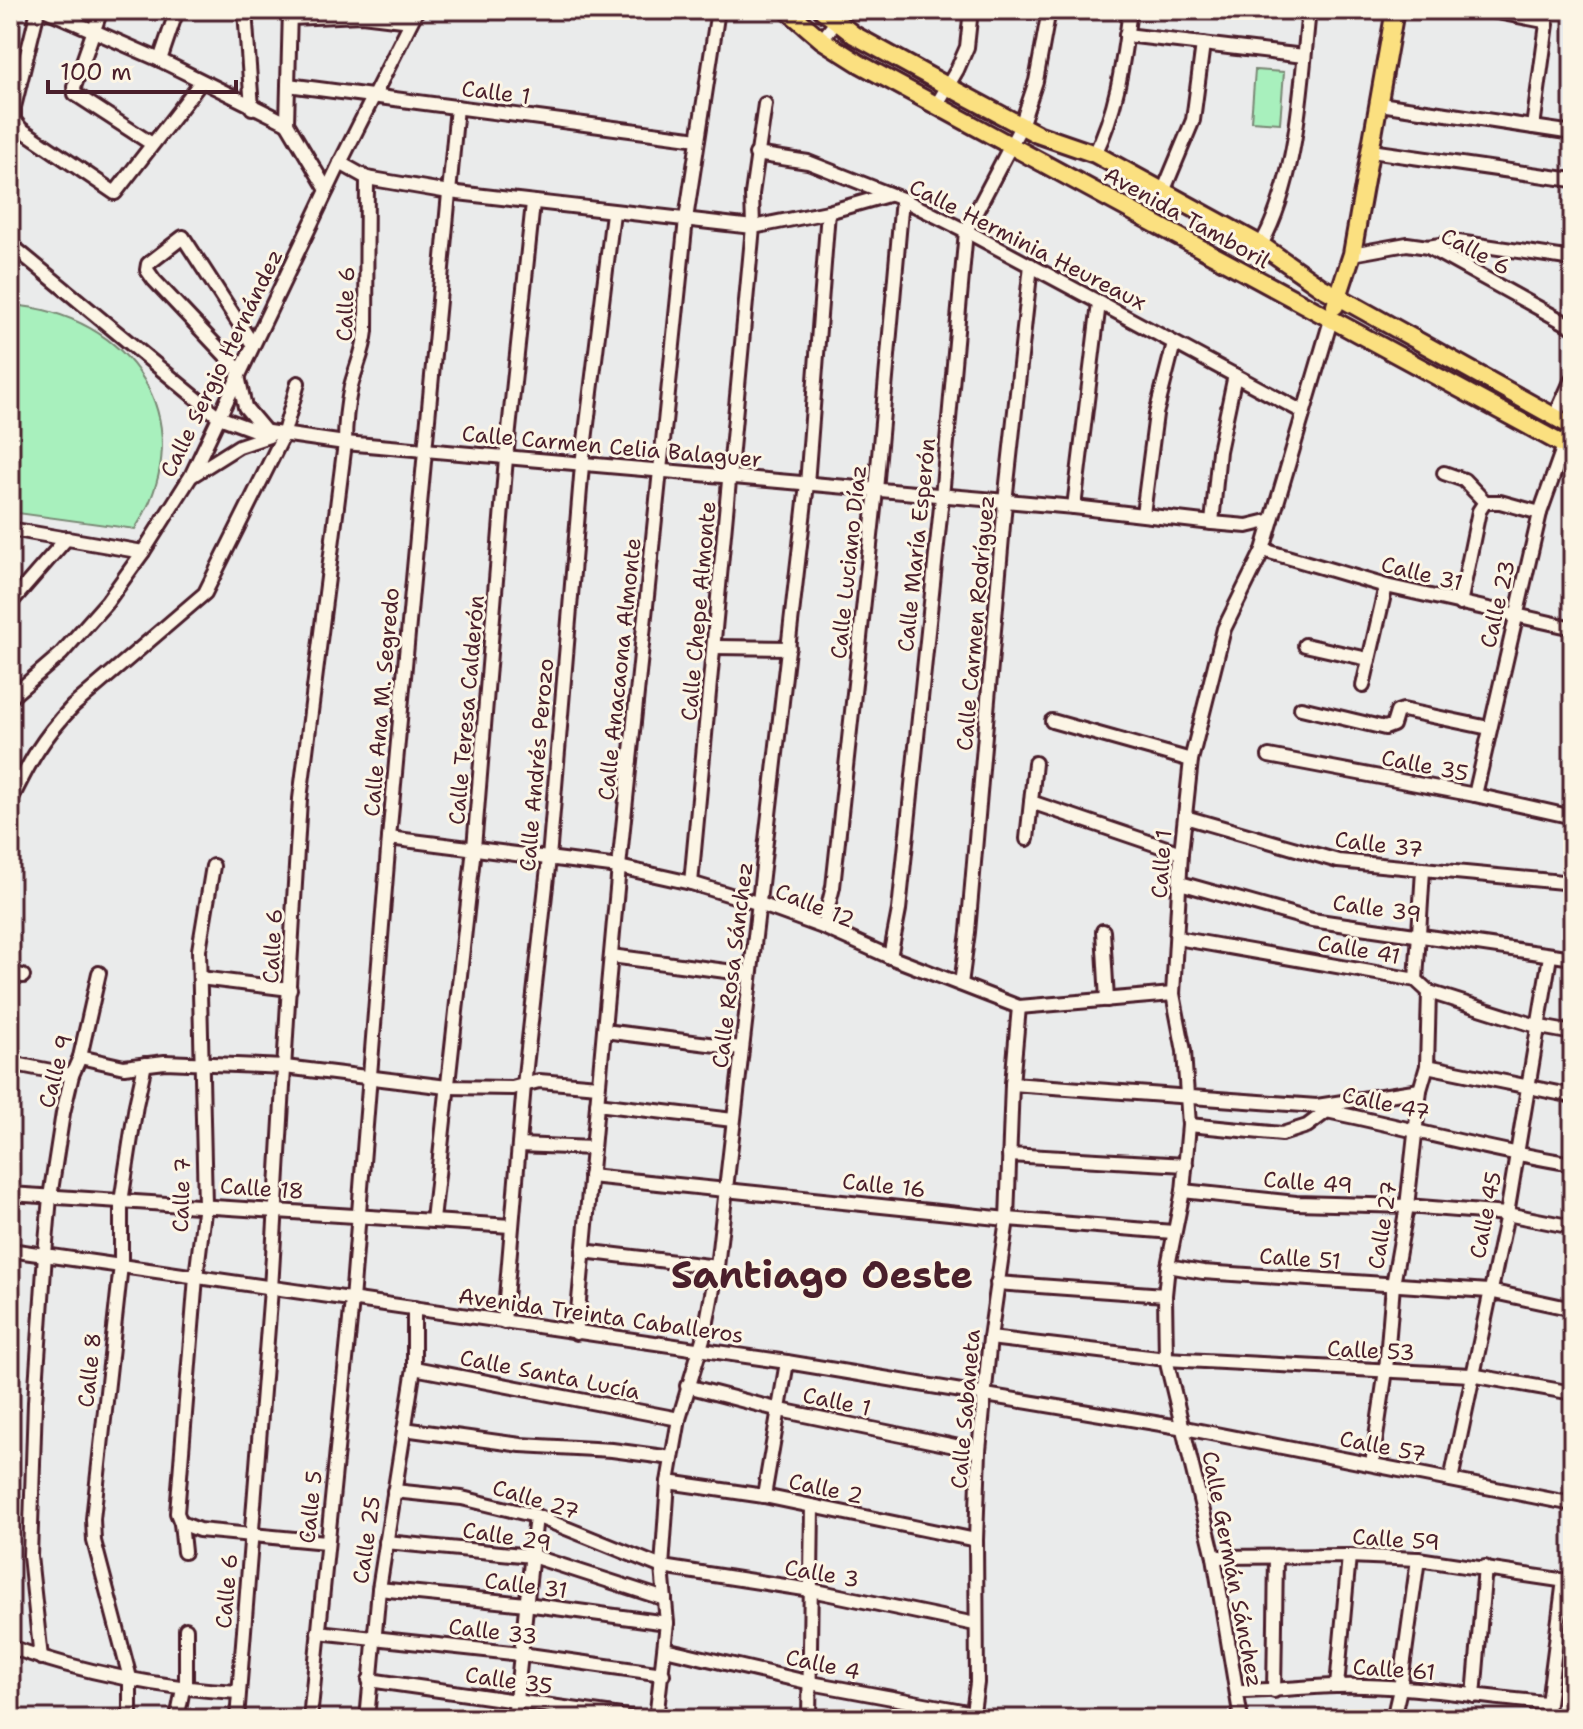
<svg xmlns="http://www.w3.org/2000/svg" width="1583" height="1729" font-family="'Shantell Sans',sans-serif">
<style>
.green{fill:#a8f0bd;stroke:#798874;stroke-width:2}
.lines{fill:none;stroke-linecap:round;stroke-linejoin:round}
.stream{stroke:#738aa1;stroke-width:4}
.minor-casing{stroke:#4a1f2b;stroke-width:18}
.major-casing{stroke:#4a1f2b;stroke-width:22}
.minor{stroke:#fcf5e5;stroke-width:12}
.major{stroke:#fbe080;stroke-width:16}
.labels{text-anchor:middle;stroke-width:6;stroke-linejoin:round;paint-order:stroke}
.street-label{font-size:22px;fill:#4a1f2b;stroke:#fcf5e5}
.town-label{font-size:38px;font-weight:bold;fill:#4a1f2b;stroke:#fcf5e5}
</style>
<rect width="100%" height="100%" fill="#eaebeb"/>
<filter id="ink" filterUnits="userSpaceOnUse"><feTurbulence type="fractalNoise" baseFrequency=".0125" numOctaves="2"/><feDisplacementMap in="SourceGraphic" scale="16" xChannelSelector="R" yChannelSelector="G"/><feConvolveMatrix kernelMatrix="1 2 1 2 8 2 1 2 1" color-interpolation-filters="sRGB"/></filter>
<g filter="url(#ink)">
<!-- green -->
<g class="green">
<path d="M1255,70L1284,72L1280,123L1251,121Z"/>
<path d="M10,305C130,313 205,421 135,529L10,512Z"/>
</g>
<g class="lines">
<!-- stream -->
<path class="stream" d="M10,51L20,10"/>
<defs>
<g id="minor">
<path d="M38,10L14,107V120L21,129L115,193L201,82"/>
<path d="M46,10L160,60L287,123"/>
<path d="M101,10L74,87L75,94L152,144"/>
<path d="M245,10L252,108"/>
<path d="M290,10L287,123L327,190"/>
<path d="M1487,10L1544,21L1547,24L1533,127"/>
<path d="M290,18L362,15L411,21"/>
<path d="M1126,35L1304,56"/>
<path d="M822,40L836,22L837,10"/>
<path d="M160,60L177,10"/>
<path d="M288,85L698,139"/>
<path d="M1380,104L1573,133"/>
<path d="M936,106L957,70L967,47L971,10"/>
<path d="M1371,151L1573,180"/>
<path d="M756,154L808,162L902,199L966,231L1303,412"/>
<path d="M1095,154C1118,107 1123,61 1130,10"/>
<path d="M340,163L367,178L449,192L753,227L828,212L888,195"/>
<path d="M1163,192L1193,120L1203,44"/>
<path d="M10,244L219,417L254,430L345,443L1074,507L1212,523L1247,526L1272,520"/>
<path d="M1261,245C1298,178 1301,85 1309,10"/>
<path d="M1428,247L1458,242L1573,259"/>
<path d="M1352,254L1407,244L1428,247L1573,327"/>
<path d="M240,371L154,280L147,270L148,264L183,237L253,345"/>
<path d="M238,376L245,407L266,432"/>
<path d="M1555,417L1573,377"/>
<path d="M1444,473L1464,480L1485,502"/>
<path d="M193,475L239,446L269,436"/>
<path d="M1485,502H1500L1540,513"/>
<path d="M1074,507L1099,303"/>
<path d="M1143,514L1156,414L1174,343"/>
<path d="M1212,523L1219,451L1235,375"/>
<path d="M10,529L143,552"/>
<path d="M1263,550L1386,586L1573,628"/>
<path d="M13,600L67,538"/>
<path d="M1460,604L1479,511L1485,502"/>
<path d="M1305,645L1368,659"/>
<path d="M715,647L789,648"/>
<path d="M1363,686L1386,586"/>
<path d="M10,698L61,654L107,602L143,552L191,476L340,163L417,10"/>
<path d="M1301,708L1385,728L1393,725L1397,712L1403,710L1489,728"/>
<path d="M1052,721L1191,760"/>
<path d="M1269,756L1475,795L1573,817"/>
<path d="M1035,763L1031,802L1181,853"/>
<path d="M1475,795L1540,513L1571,426"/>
<path d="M10,802C30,761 41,740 73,706L205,593L283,436L298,383"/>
<path d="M1185,817L1338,861L1573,883"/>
<path d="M389,838L619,867L691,883L757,903L823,927L890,957L1019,1007L1173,994"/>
<path d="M1027,839L1031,802"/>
<path d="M691,883L753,227L752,194L765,104"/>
<path d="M1180,883L1312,920L1573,958"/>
<path d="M823,927L833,887L876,490L902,199"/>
<path d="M1103,931L1107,1000"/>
<path d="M1177,938L1416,980L1429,992L1540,1027L1573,1033"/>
<path d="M611,956L749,974"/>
<path d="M890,957L899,910L942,497L966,231L1021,126L1036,81L1049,10"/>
<path d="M10,973L23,976"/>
<path d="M200,978L290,989"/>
<path d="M1416,980L1423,870"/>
<path d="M961,984L968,932L1005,502L1031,265"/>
<path d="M604,1031L741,1048"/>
<path d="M80,1057L124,1067L165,1062L285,1067L447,1087L512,1088L539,1081L598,1086"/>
<path d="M10,1063L72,1075"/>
<path d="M1427,1066L1573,1096"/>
<path d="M1012,1084L1317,1106L1327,1111C1409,1128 1490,1151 1573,1164"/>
<path d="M597,1104L733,1120"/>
<path d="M1317,1106L1420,1090"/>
<path d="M1189,1125L1282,1134L1307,1126L1327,1111"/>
<path d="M519,1145L593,1148"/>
<path d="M1009,1155L1186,1165"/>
<path d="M590,1176L1007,1219L1173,1232"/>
<path d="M1183,1191L1296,1203L1407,1206L1507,1214L1573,1227"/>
<path d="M10,1194C177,1204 344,1214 511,1226"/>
<path d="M433,1220L474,848L506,458L533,203"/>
<path d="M10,1250L787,1362L1185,1428L1573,1504"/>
<path d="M583,1251L717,1267"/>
<path d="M1168,1266L1203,1272L1489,1291L1573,1309"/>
<path d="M997,1283L1165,1295"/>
<path d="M504,1322L524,1085L549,858L582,465L613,213"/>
<path d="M576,1333L619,867L686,219L718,10"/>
<path d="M990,1338L1166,1359L1471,1375L1573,1393"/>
<path d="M414,1368L679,1419"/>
<path d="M687,1386L780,1410L979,1451"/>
<path d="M404,1429L521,1445L612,1450L672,1458"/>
<path d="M1372,1464L1386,1370L1393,1285L1407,1206L1420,1090L1427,1066L1429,992"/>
<path d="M1451,1480L1507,1214L1550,956"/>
<path d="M668,1482L764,1496L976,1540"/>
<path d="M394,1491L462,1498L536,1516L662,1567L811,1590L975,1624"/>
<path d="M764,1496L787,1362"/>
<path d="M181,1523L199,1530L326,1542"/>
<path d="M386,1542L532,1556L665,1599"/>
<path d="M184,1552L181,1523L177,1513L196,1277L205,1204L199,950L213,866"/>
<path d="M1214,1557L1349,1556L1418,1559L1573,1582"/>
<path d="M379,1589L526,1604L667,1623"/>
<path d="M318,1632L521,1654L663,1674"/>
<path d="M10,1647C81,1672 164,1689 238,1692"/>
<path d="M665,1649L811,1683L973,1713"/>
<path d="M41,1658L30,1556L35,1402L45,1254L50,1197L63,1113L72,1075L80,1057L99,973"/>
<path d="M369,1680L642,1719"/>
<path d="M1337,1686L1349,1556"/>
<path d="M186,1689V1629"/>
<path d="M1237,1691C1271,1691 1303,1687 1336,1686C1406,1684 1477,1697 1547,1703"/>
<path d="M1274,1691L1276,1556"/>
<path d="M1474,1696L1485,1567"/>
<path d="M130,1719V1678L94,1541L93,1519L121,1265V1202L136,1105L145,1064"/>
<path d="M177,1719L183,1689"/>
<path d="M237,1719L271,1289L300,799L345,443C345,424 347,405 351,386C356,367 364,351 366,331L367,178"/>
<path d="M310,1719L352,1300L389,838L457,107"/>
<path d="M367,1719L379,1589L414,1368V1308"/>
<path d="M514,1719L536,1516"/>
<path d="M656,1719L667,1623L662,1567L668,1482L679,1419L705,1332L717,1267L807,484L828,212"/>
<path d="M809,1719L812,1506"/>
<path d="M972,1719L977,1683L976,1540L979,1451L990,1338L1007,1219L1012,1084L1019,1007"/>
<path d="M1241,1719L1214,1557L1166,1359L1165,1295L1168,1266L1183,1191L1189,1125L1184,1051L1173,994L1181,853L1191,760L1224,629L1263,550L1331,320"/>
<path d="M1393,1719L1400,1689L1418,1559"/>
<path d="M1546,1719L1564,1580"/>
</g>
<g id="major">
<path d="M787,10L822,40L860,64L1573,450"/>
<path d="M822,10L854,35L947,86L1037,134L1095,154L1261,245L1321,287L1573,427"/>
<path d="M1335,306L1352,254L1395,10"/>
</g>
</defs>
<!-- minor casing -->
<use href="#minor" class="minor-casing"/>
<!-- major casing -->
<use href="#major" class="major-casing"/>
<!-- minor -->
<use href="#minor" class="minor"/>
<!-- major -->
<use href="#major" class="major"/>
</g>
</g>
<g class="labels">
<!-- street labels -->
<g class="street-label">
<text transform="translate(496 92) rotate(7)" y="8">Calle 1</text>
<text transform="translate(1187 217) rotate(29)" y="8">Avenida Tamboril</text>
<text transform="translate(1028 244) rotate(27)" y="8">Calle Herminia Heureaux</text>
<text transform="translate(1476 251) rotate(28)" y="8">Calle 6</text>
<text transform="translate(345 304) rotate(-88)" y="8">Calle 6</text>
<text transform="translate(221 363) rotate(-64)" y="8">Calle Sergio Hernández</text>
<text transform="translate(612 446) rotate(5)" y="8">Calle Carmen Celia Balaguer</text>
<text transform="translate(916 545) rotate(-84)" y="8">Calle María Esperón</text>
<text transform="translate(848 562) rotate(-84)" y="8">Calle Luciano Díaz</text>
<text transform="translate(1422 573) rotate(14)" y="8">Calle 31</text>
<text transform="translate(1497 604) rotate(-77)" y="8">Calle 23</text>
<text transform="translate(698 611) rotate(-85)" y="8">Calle Chepe Almonte</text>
<text transform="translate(975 623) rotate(-85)" y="8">Calle Carmen Rodríguez</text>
<text transform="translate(619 669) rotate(-84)" y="8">Calle Anacaona Almonte</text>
<text transform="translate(381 702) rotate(-85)" y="8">Calle Ana M. Segredo</text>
<text transform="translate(466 710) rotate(-85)" y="8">Calle Teresa Calderón</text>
<text transform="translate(536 765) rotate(-85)" y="8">Calle Andrés Perozo</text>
<text transform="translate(1425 765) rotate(11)" y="8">Calle 35</text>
<text transform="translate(1379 844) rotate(7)" y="8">Calle 37</text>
<text transform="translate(1161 864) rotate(-86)" y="8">Calle 1</text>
<text transform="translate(815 905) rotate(22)" y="8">Calle 12</text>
<text transform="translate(1377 908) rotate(8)" y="8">Calle 39</text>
<text transform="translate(272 946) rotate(-87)" y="8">Calle 6</text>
<text transform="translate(1359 949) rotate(10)" y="8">Calle 41</text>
<text transform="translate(732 965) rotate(-83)" y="8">Calle Rosa Sánchez</text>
<text transform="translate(55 1071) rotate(-75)" y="8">Calle 9</text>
<text transform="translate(1386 1103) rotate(12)" y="8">Calle 47</text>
<text transform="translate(1308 1182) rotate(4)" y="8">Calle 49</text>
<text transform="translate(884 1185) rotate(6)" y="8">Calle 16</text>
<text transform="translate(262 1188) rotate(4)" y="8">Calle 18</text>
<text transform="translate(181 1195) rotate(-88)" y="8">Calle 7</text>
<text transform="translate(1485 1215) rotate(-79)" y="8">Calle 45</text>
<text transform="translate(1382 1225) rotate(-81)" y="8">Calle 27</text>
<text transform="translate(1300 1258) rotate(4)" y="8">Calle 51</text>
<text transform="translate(601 1315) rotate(8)" y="8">Avenida Treinta Caballeros</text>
<text transform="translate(1371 1350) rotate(3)" y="8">Calle 53</text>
<text transform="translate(89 1370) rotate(-84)" y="8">Calle 8</text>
<text transform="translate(550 1374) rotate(11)" y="8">Calle Santa Lucía</text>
<text transform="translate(837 1401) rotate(12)" y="8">Calle 1</text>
<text transform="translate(965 1409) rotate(-85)" y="8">Calle Sabaneta</text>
<text transform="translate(1383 1446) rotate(11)" y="8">Calle 57</text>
<text transform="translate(826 1488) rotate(12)" y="8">Calle 2</text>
<text transform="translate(536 1499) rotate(17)" y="8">Calle 27</text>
<text transform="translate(310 1507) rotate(-84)" y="8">Calle 5</text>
<text transform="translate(507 1536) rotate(9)" y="8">Calle 29</text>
<text transform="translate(1396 1539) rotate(4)" y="8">Calle 59</text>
<text transform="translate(366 1540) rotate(-82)" y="8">Calle 25</text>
<text transform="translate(1233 1569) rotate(79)" y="8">Calle Germán Sánchez</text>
<text transform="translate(822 1573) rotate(10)" y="8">Calle 3</text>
<text transform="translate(526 1585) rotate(7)" y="8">Calle 31</text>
<text transform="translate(226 1591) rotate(-85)" y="8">Calle 6</text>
<text transform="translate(493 1631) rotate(7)" y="8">Calle 33</text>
<text transform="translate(823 1664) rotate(12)" y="8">Calle 4</text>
<text transform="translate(1394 1669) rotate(4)" y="8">Calle 61</text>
<text transform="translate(509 1680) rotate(8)" y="8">Calle 35</text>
</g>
<!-- town labels -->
<g class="town-label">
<text x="822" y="1288">Santiago Oeste</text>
</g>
</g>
<!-- margin -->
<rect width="1583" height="1729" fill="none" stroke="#fcf5e5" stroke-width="40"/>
<rect x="20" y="20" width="1543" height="1689" fill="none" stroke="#4a1f2b" stroke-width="3" filter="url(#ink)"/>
<!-- scale -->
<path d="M48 80v12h188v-12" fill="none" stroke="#4a1f2b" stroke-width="4"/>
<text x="60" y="80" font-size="24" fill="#4a1f2b" stroke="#fcf5e5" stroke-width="6" paint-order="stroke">100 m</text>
</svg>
